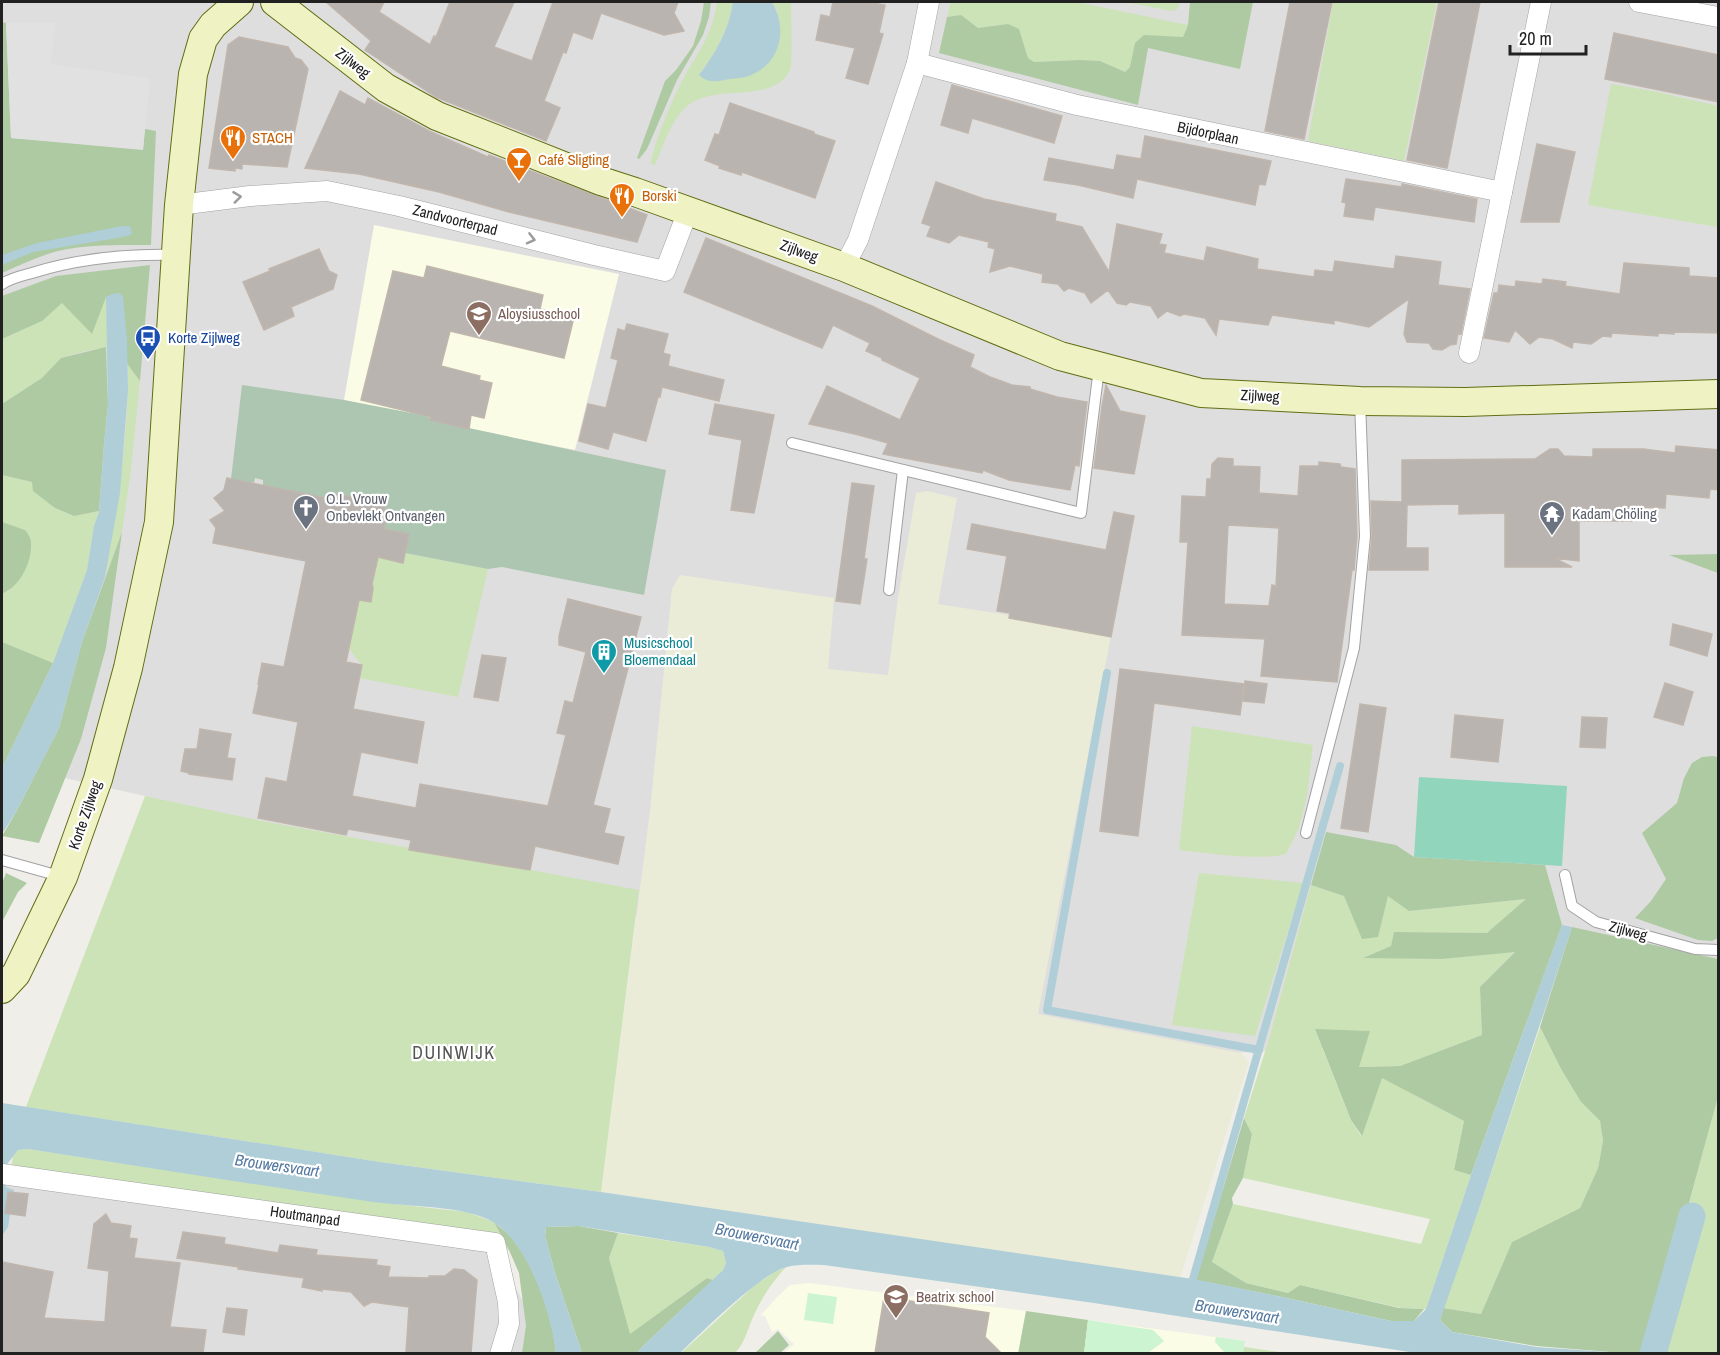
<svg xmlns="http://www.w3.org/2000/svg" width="1720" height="1355" font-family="'Archivo Narrow',sans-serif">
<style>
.residential{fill:#dfdede}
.education{fill:#fbfce6}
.farmland{fill:#eaecd7}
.grass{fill:#cbe3b6}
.forest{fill:#aecaa3}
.cemetery{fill:#adc6b1}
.park{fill:#ccf4d0}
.pitch{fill:#91d5bc}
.parking{fill:#e1e1e1}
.water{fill:#afced8}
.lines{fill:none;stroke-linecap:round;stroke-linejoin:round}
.stream{stroke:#afced8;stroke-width:8}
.canal{stroke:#afced8;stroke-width:27}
.building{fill:#b9b4af;stroke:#c0b6ad;stroke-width:1.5;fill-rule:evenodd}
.lane-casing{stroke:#a2a2a2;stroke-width:12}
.street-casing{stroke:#a2a2a2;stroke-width:21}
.secondary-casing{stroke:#616d13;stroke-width:30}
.lane{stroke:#fff;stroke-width:10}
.street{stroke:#fff;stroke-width:20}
.secondary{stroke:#eff3c4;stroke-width:28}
.oneway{stroke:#9b9b9b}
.labels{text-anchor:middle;stroke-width:4.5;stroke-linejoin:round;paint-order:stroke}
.street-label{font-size:15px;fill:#212121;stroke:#fff}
.food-label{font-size:15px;fill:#c56008;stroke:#fff;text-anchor:start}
.education-label{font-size:15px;fill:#785e54;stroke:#fff;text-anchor:start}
.transit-label{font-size:15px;fill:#164399;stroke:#fff;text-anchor:start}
.worship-label{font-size:15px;fill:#5b616d;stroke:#fff;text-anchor:start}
.culture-label{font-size:15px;fill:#0d838f;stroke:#fff;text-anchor:start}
.water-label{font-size:16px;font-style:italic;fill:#54789f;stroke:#fff}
.quarter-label{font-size:18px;letter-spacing:1.5px;fill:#545454;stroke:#fff}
</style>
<rect width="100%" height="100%" fill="#f0eee9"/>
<!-- residential -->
<g class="residential">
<path d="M2,2H1718V995L1340,1047L1199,1055L145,796L60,777L2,789Z"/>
<path d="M2,1178L493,1249L553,1353L2,1354Z"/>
</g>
<!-- education -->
<g class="education">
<path d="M374,225L619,274L575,450L469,429L344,400Z"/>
<path d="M809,1283L1026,1311L1018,1354L784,1353L794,1344L778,1329L772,1332L765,1316L761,1315L777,1297L790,1285Z"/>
<path d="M1088,1320L1245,1341L1243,1353L1084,1354Z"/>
</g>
<!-- farmland -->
<path class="farmland" d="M927,491L957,498L938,604L1112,631L1038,1014L1241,1053L1249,1062L1180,1278L601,1192L650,811L672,589L680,575L834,598L828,669L888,675L898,598L916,493Z"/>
<!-- grass -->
<g class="grass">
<path d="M717,2H733C729,30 716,52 699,74L778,12L772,2H791C791,12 793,65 790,70C773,106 712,81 685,108C670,123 663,146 655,165L651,164C654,141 673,98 684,77C699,51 713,33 717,2Z"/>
<path d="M951,2H1076L1188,25L1183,37L1135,43L1130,67L1125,72L1100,61L1080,60L1034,62L1028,58L1019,29L995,25L986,28H978L961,15L947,17Z"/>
<path d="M1125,2H1180C1179,7 1178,10 1172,11Z"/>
<path d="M1333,2H1437L1404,161L1308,141Z"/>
<path d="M1611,84L1653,91L1718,106V227L1588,205Z"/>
<path d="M106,297L114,346L85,351L61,358L42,378L2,404V339L42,321L62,303Z"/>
<path d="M128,364L140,381L131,469L122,532L105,577C117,507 129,436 128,364Z"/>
<path d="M2,475L32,482L54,508L74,516L99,511L94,526L87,570L53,663L2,642V594L9,591L25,530L2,522Z"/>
<path d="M405,553L488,569L458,697L359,678L362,665L349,649L359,600L372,597L373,588L372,584L378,557L403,562Z"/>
<path d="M1192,726L1313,745L1307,795L1299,828L1286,854C1258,861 1208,853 1179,850Z"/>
<path d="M145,796L262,821L639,890L601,1192L380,1162L26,1107Z"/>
<path d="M1199,873L1303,883L1255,1036L1172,1025Z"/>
<path d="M1311,885L1344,896L1378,936L1388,895L1410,911L1527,899L1487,933L1394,932L1391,946L1365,957L1442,959L1515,951L1480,987L1482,1035L1400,1066L1358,1067L1370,1031L1315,1030L1351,1120L1361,1136L1381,1077L1464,1121L1454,1170L1471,1175L1426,1309L1401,1308L1300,1285L1288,1293L1246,1283L1212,1262L1233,1204L1421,1244L1430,1219L1243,1178L1252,1134L1244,1118L1269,1039Z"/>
<path d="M1540,1027L1561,1069L1581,1102L1600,1121L1603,1141L1598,1168L1580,1208L1512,1242L1481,1314L1443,1308L1480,1206Z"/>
<path d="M1718,1097V1353L1648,1354Z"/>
<path d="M28,1149L377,1202L467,1212L494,1222L509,1250L27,1175L11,1169L13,1156L18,1150Z"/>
<path d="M618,1233L709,1247L723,1251L726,1263L723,1270L713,1280L707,1278L629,1335L609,1258Z"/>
<path d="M786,1267C773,1281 762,1297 754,1315C748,1328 745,1343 735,1353L680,1354L754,1286L775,1272Z"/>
<path d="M1244,1347L1287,1353H1243Z"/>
</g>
<!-- forest -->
<g class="forest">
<path d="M704,2H711L709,17L703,35L677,80L647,149L639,159L637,158L665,81L676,70L693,46L701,21Z"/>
<path d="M1190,2H1253L1240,69L1148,48L1138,105L939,53L947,17L961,15L978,28L1008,24L1019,29L1028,58L1034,62L1080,60L1100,61L1125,72L1130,67L1135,43L1144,35L1183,37L1188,25Z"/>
<path d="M2,22L6,23L11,138L143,149L145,129L156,131L151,245C120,245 88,244 58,251C39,256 20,265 2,273Z"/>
<path d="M150,265L140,381L114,346L120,294L106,297L92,334L62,303L42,321L2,339V296L56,276Z"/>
<path d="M106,347L108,405L104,444L99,511L74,516L55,508L33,491L32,482L2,475V404L42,378L61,358Z"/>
<path d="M2,522L25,530C28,534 31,538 31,543C32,563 20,586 2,594Z"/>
<path d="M122,532L106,648L81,739L39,843L2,836L16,812L59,728L82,642Z"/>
<path d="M1718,554V573L1669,555Z"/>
<path d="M2,642L53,663L2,768Z"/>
<path d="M1712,756L1718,757V938L1712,941L1698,940L1635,918L1651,901L1666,879L1642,833L1677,803L1684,778L1692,763L1702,757Z"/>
<path d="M1326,832L1396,845L1414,857L1545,865L1562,925L1471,1175L1454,1170L1464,1121L1382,1078L1362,1136L1351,1120L1315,1029L1370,1031L1359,1067L1400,1066L1482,1035L1480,987L1515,952L1442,959L1363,958L1391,946L1394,932L1487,933L1526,899L1409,911L1388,896L1378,937L1362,939L1344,896L1311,885Z"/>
<path d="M6,873L27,883L18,892L2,922V883Z"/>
<path d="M1572,927L1718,959V1097L1648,1353H1622L1536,1346L1452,1332L1440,1320L1443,1308L1481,1314L1512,1242L1580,1208L1598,1168L1603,1141L1600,1121L1581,1102L1561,1069L1540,1027Z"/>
<path d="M1244,1118L1252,1134L1243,1178L1232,1198L1233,1204L1212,1262L1246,1283L1288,1293L1300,1285L1399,1308L1424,1309L1414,1321H1391L1282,1297L1196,1280Z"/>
<path d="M494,1222C501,1228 509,1234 514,1241C536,1269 553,1319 556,1353H522L526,1326L519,1273L509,1250Z"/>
<path d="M579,1226L618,1233L609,1258L630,1334L707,1278L713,1280L643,1346L637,1353H582L555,1273L545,1236L546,1227Z"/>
<path d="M1026,1311L1088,1320L1084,1353L1018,1354Z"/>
<path d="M778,1331L789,1345L780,1353H755Z"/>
</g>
<!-- cemetery -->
<path class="cemetery" d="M242,385L344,400L422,415L431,418V420L666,470L644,595L502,567L488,569L405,553L409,534L384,529L387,512L384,511L386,504L344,502L345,495L332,493L330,499L263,486V480L255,478L254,483L231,479Z"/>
<!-- park -->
<g class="park">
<path d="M808,1293L837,1297L833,1324L804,1320Z"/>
<path d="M1088,1320L1153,1330L1164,1341L1148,1353H1084Z"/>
<path d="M1216,1337L1245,1341L1243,1353H1225L1215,1342Z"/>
</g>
<!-- pitch -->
<path class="pitch" d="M1419,777L1567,786L1562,866L1414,857Z"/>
<!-- parking -->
<path class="parking" d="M6,23H56L50,64L150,78L143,150L11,138Z"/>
<!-- water -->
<g class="water">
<path d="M733,2H772C788,29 781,64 749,76C743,78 736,78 730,79C718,81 708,84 699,75C716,52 729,30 733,2Z"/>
<path d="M122,226H130L132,234L123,237L33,252L2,265V255L37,243Z"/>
<path d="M120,293L123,297L127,339L128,390L120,493L105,577L82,642L59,728L16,812L2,834V768L53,663L87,570L94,526L99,512L104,444L108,405L106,297L112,294Z"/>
<path d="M1562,925L1572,927L1480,1206L1440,1320L1452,1332L1536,1347L1622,1353H1416L1094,1303L824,1265C812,1265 798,1264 787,1267C761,1273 701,1333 680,1353H637L643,1346L723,1270L726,1263L723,1251L709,1247L579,1226L546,1227L545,1236L555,1273L582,1353H556C552,1315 528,1242 493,1222C464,1205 407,1207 373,1202C258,1185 143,1167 28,1149L18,1150L5,1167L6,1187L14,1190L8,1227L2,1236V1103L380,1162L601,1192L1193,1279L1282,1297L1391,1321H1414L1426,1309L1471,1175Z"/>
</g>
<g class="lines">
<!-- stream -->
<g class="stream">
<path d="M1107,673L1047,1010L1259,1050"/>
<path d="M1193,1279L1340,766"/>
</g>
<!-- canal -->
<path class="canal" d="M1653,1354L1692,1216"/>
</g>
<!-- building -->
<g class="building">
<path d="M326,2H384L379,12L430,45L434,36L436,37L450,2H514L494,47L532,61L553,2H678L674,13L684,31L664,35L601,13L592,39L573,32L566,53L563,52L544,101L560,108L546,141L436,97L365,50L371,41Z"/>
<path d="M833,2H867L885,5L879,33L883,34L868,84L846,78L855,48L816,40L821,15L830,17Z"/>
<path d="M1290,2H1332L1304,139L1265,131Z"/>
<path d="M1439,2H1480L1447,168L1407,160Z"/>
<path d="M1614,33L1719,55V102L1605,79Z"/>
<path d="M239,37L288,47L295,58L301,60L308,69L287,167L242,164V169L235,168V171L209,168L228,45Z"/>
<path d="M952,85L1062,116L1054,143L972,118L968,133L941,125Z"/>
<path d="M340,91L365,105L368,98L429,131L488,157L489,155L647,215L637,242L509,212L439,192L359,174L305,168Z"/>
<path d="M730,103L814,132V134L835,141L815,198L742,172L741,175L722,169L719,168L720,166L705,160L715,134L719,135Z"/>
<path d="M1145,136L1271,161L1265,185L1259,184L1255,205L1137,179L1133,198L1078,185L1044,180L1049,158L1114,170L1117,155L1141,159Z"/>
<path d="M1537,144L1575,152L1559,222H1521Z"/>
<path d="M1346,179L1402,187V184L1477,199L1474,222L1375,207L1373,220L1344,216L1346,203L1342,202Z"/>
<path d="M936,182L984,199L1056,214L1055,221L1082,227L1109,272L1117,224L1162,234L1159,244L1166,245L1164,253L1204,261L1207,247L1258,259L1257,269L1314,277L1315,270L1333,272L1335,261L1394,269L1396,256L1441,262L1438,285L1470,289L1461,334L1458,333L1456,344L1450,345L1442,350L1433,349L1429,343L1407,342L1404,334L1409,299L1369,327L1334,320V324L1272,315L1268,325L1219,319L1216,335L1205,318L1184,314L1180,316L1167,311L1158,318L1151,306L1130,302L1126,305L1117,303L1108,290L1091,303L1085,293L1069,288L1064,291L1058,284L1042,282L1043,274L1010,266L990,272L995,249L988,247L989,242L959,235L949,243L927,236L931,226L922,223Z"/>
<path d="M706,238L872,306L940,340L974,355L970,367L990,377L1012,385L1030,387V389L1057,397L1087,402L1079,466L1075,465L1070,490L1009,480L983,470L982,473L883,454L888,443L855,434L809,424L827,386L900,420L920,378L882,360V358L866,351L870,343L833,325L822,348L684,292Z"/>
<path d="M319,249L329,271L337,275L333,289L291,307L294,316L264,330L243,282L270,271L269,269Z"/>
<path d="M1624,263L1689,268V276L1719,278V333L1674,332V334L1658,333V336L1612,333L1611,337L1603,336L1591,344L1573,342L1572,348L1553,339L1539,337L1530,344L1515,330L1509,342L1484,338L1494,293H1498L1499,285L1515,287L1516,281L1542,284L1543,279L1566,282L1565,286L1620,294Z"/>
<path d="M427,266L543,295L540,309L574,317L564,358L450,331L441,366L480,376L479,380L492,383L484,418L471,415L469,429L430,420L431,417L361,400L393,271L424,278Z"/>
<path d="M627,324L668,334L663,353L670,355L668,366L724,380L719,401L662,387L660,397H658L646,441L613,432L608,449L579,441L588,404L606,408L618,360L611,358L618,329L625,331Z"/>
<path d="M1106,385L1120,411L1145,416L1134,474L1094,468L1102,406Z"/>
<path d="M715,404L774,415L754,513L731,510L742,440L709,434Z"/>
<path d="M1676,446L1719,450V490L1710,489L1709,498L1666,494L1665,508L1632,507V521H1579V561L1554,558L1572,567H1505V513L1459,514V504L1407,505L1406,548H1428V570H1369L1372,536L1371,501L1402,502V460L1535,459L1550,449H1558L1564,456L1593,457V449H1643L1675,453Z"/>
<path d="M1218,458L1233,459V466L1260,467L1259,493L1298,496L1300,466H1319V462L1340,464L1341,467L1355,469L1357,536L1354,570H1352L1337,682L1261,676L1265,639L1182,635L1188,542H1180L1182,496L1206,497L1207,479H1211L1212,464ZM1228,525L1279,528L1276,586L1272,585L1269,606L1224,604Z"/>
<path d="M227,478L330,499L331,493L386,503L384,511L387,512L384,529L409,534L403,563L378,557L372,584L373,588L371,602L359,600L346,662L362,665L353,709L424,722L417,763L361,752L352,796L416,808L420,784L548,806L566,735L557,733L565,701L573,703L586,652L559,645V636L568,599L641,617L593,805L610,809L604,833L624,837L618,864L535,846L530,870L409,850L411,840L348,829L346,835L258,818L266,778L287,782L298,722L253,713L259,685L258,684L262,663L284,667L306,561L213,543L216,528L210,520L225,511L214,498L224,490Z"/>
<path d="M852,483L874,486L864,559H867L860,604L836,601Z"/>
<path d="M1114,512L1134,516L1111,637L1009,618L1010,613L997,611L1007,556L967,549L972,524L1106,550Z"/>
<path d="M1673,624L1712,634L1707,656L1670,645Z"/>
<path d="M482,655L506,658L498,701L474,697Z"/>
<path d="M1120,669L1244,684L1240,715L1154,703L1138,836L1100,831Z"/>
<path d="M1245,681L1267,684L1264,703L1243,701Z"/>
<path d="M1665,683L1693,692L1683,725L1654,717Z"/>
<path d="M1360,704L1386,708L1368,832L1341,828Z"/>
<path d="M1455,715L1503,720L1498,762L1451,757Z"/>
<path d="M1582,717L1607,718L1605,748L1580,747Z"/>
<path d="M200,729L231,734L227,758L235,759L232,780L189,774V773L181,771L185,749H197Z"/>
<path d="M8,1192L28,1194L25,1216L5,1213Z"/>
<path d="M106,1214L111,1223L131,1226L129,1238L137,1239L134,1258L180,1263L170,1327L206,1330L203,1353H2V1262L53,1272L44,1318L105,1322L109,1271L88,1268L94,1224Z"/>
<path d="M183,1232L225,1238L224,1244L278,1253L280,1245L317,1250L316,1255L377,1260L376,1265L390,1267L388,1277L429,1278V1276H445L454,1269L464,1270L477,1280L471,1353H406L409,1307L372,1302L364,1306L351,1292L322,1289V1291L302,1287L304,1278L238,1269L239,1267L177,1258Z"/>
<path d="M884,1297L989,1313L985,1337L1001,1353H875Z"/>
<path d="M227,1308L247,1310L244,1335L223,1332Z"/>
</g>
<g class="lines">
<defs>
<g id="lane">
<path d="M2,284C11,278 21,276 32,273C77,259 127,254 174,255"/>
<path d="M792,443L1081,513L1099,368"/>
<path d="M889,590L903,470"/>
<path d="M1306,833L1354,648L1365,536L1360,401"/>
<path d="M2,860L63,877"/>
<path d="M1565,875L1572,906L1596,922L1695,949L1718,950"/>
</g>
<g id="street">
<path d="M1639,2L1718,17"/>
<path d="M917,63L1077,105L1502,192"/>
<path d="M179,205L250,196L327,191L399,206L594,255L665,271L688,211"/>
<path d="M844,267L858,240L917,63L929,2"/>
<path d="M1469,353L1541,2"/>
<path d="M2,1174L495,1243L508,1302L509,1324L500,1354"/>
</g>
<g id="secondary">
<path d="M275,2L386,88L437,116L601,181L635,192L844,267L1060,356L1201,393L1360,401L1465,402L1718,394"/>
<path d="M2,989L16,974L63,877L98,779L128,668L159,522L179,205L193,74L203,39L213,25L239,2"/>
</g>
</defs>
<!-- lane casing -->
<use href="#lane" class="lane-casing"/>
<!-- street casing -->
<use href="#street" class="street-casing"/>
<!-- secondary casing -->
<use href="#secondary" class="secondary-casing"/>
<!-- lane -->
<use href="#lane" class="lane"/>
<!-- street -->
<use href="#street" class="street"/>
<!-- secondary -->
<use href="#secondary" class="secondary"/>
</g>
<!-- one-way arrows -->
<defs><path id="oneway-chevron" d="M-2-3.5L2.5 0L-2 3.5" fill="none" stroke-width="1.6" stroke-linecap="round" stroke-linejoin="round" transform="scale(1.5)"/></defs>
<g class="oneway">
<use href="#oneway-chevron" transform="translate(237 197) rotate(-7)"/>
<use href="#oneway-chevron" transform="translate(531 239) rotate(14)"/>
</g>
<!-- icons -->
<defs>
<symbol id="restaurant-pin" viewBox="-11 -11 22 30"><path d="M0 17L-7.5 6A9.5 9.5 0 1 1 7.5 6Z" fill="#e8710a" stroke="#fff"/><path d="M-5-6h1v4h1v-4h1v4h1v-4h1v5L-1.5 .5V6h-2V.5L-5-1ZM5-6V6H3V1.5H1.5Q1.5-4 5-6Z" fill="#fff"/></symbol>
<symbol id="bar-pin" viewBox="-11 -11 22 30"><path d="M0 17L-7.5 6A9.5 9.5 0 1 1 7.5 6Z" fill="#e8710a" stroke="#fff"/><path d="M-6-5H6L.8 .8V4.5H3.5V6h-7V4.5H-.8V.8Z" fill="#fff"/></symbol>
<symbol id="school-pin" viewBox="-11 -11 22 30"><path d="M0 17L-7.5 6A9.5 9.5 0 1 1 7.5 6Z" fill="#8d6e63" stroke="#fff"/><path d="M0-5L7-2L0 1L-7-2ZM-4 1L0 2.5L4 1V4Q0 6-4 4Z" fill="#fff"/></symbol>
<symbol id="bus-pin" viewBox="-11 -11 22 30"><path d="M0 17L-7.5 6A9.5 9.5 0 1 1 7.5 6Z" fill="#1a4fb4" stroke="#fff"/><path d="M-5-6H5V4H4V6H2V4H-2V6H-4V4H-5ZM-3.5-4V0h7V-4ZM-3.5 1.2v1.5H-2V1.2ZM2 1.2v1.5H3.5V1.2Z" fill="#fff"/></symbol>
<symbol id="church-pin" viewBox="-11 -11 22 30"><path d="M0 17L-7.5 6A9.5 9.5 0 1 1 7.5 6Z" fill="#6b7280" stroke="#fff"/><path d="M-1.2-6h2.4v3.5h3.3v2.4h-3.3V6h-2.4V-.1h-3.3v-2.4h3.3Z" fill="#fff"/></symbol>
<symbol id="temple-pin" viewBox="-11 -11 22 30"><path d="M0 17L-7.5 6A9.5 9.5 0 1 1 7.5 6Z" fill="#6b7280" stroke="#fff"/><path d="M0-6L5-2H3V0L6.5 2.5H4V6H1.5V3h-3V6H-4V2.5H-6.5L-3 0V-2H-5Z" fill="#fff"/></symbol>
<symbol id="building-pin" viewBox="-11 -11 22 30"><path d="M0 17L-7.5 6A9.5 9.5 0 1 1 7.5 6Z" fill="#0f9aa8" stroke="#fff"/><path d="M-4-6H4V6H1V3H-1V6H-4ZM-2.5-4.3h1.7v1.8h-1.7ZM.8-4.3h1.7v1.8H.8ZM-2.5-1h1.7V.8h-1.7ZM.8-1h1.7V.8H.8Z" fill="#fff"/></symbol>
</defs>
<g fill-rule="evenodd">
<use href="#restaurant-pin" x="218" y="123" width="30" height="40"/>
<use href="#bar-pin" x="504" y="145" width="30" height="40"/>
<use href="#restaurant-pin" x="607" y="181" width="30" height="40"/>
<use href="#school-pin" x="464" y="299" width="30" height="40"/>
<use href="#bus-pin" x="133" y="323" width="30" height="40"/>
<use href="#church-pin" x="291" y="493" width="30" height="40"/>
<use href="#temple-pin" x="1537" y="499" width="30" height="40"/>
<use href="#building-pin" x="589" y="637" width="30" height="40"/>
<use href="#school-pin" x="881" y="1282" width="30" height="40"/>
</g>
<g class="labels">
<!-- street labels -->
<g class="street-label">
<text transform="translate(353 63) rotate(38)" y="5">Zijlweg</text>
<text transform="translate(1208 133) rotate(12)" y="5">Bijdorplaan</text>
<text transform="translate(455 220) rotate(14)" y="5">Zandvoorterpad</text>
<text transform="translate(799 251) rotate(20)" y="5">Zijlweg</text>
<text transform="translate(1260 396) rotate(3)" y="5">Zijlweg</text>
<text transform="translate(85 815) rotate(-71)" y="5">Korte Zijlweg</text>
<text transform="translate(1628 931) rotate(15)" y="5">Zijlweg</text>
<text transform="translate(305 1216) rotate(8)" y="5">Houtmanpad</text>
</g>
<!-- food labels -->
<g class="food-label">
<text x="252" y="143">STACH</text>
<text x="538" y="165">Café Sligting</text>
<text x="642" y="201">Borski</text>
</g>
<!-- education labels -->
<g class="education-label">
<text x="498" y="319">Aloysiusschool</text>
<text x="916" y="1302">Beatrix school</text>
</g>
<!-- transit labels -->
<g class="transit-label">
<text x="168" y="343">Korte Zijlweg</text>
</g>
<!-- worship labels -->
<g class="worship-label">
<text x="326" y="504">O.L. Vrouw<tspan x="326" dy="17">Onbevlekt Ontvangen</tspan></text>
<text x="1572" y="519">Kadam Chöling</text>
</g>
<!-- culture labels -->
<g class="culture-label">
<text x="624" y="648">Musicschool<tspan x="624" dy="17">Bloemendaal</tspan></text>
</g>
<!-- water labels -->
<g class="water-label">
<text transform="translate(277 1165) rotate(8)" y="6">Brouwersvaart</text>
<text transform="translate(757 1236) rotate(11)" y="6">Brouwersvaart</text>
<text transform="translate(1237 1311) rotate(9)" y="6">Brouwersvaart</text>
</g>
<!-- quarter labels -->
<g class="quarter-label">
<text x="454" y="1059">DUINWIJK</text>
</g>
</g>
<!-- border -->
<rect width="1720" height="1355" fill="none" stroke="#212121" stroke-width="6"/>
<!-- scale -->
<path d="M1510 45v9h76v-9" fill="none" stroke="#212121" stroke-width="3"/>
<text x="1519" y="45" font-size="18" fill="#212121" stroke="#ffffff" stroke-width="4.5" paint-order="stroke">20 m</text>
</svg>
